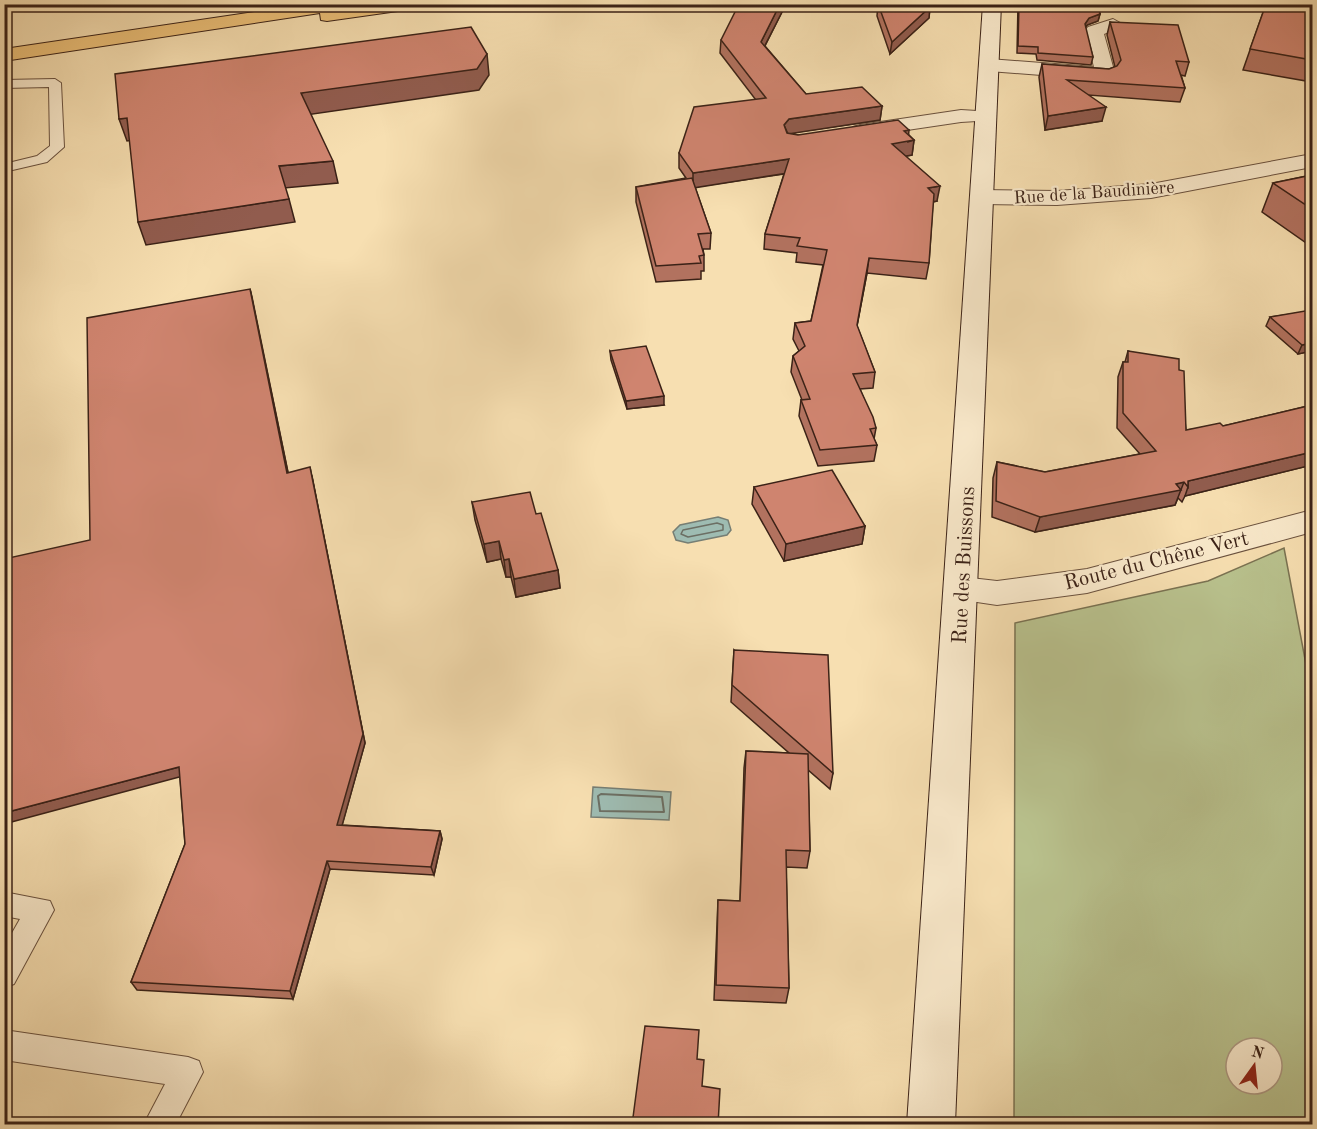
<svg xmlns="http://www.w3.org/2000/svg" width="1317" height="1129" font-family="'Old Standard TT',serif">
<style>
.green{fill:#b9c28e;stroke:#7a7252;stroke-width:1.5;fill-rule:evenodd}
.water{fill:#9ebcb2;stroke:#767e74;stroke-width:1.5}
.lines{fill:none;stroke-linecap:round;stroke-linejoin:round}
.shore-far1{stroke:#6c6f64;stroke-width:1.5}
.shore{stroke:#6c6f64;stroke-width:2}
.lane-casing{stroke:#6a513e;stroke-width:2}
.street-casing{stroke:#6a513e;stroke-width:2}
.secondary-casing{stroke:#3b2217;stroke-width:2}
.primary-casing{stroke:#3b2217;stroke-width:2}
.lane{fill:#faeacc;fill-rule:evenodd}
.street{fill:#faeacc;fill-rule:evenodd}
.secondary{fill:#faeacc;fill-rule:evenodd}
.primary{fill:#ecc078;fill-rule:evenodd}
.wall{fill:#b2725f;stroke:#3b2217;stroke-width:1.5}
.shaded-wall{fill:#915c4e;stroke:#3b2217;stroke-width:1.5}
.building{fill:#cf846f;stroke:#3b2217;stroke-width:1.5}
.labels{text-anchor:middle;stroke-width:4.5;stroke-linejoin:round;paint-order:stroke}
.far-street-label{font-size:18px;fill:#3b2217;stroke:#faeacc}
.street-label{font-size:21px;fill:#3b2217;stroke:#faeacc}
</style>
<rect width="100%" height="100%" fill="#f7dfb1"/>
<filter id="stains"><feTurbulence type="fractalNoise" baseFrequency=".00333" numOctaves="4"/><feColorMatrix values="0 0 0 0 .2 0 0 0 0 .09 0 0 0 0 .02 0 0 0 .5 -.17"/></filter>
<radialGradient id="worn" r=".72"><stop offset=".6" stop-color="#630" stop-opacity="0"/><stop offset="1" stop-color="#630" stop-opacity=".3"/></radialGradient>
<!-- green -->
<path class="green" d="M1284,548L1312,696V1124H1014L1015,623L1208,581ZM1236,1048H1272V1084H1236Z"/>
<!-- water -->
<g class="water">
<path d="M718,517L728,520L731,530L727,535L688,543L676,540L673,532L680,525Z"/>
<path d="M593,787L671,792L669,820L591,817Z"/>
</g>
<g class="lines">
<!-- shore-far1 -->
<path class="shore-far1" d="M717,523L723,525V530L688,537L681,534L683,530Z"/>
<!-- shore -->
<path class="shore" d="M601,794L662,797L664,812L600,811L598,796Z"/>
<defs>
<g id="lane">
<path d="M55,79L61,83L64,147L47,162L4,172V164L37,156L50,146L49,87L4,88V80Z"/>
<path d="M4,892L50,901L54,910L14,984L4,988V947L20,919L4,916Z"/>
<path d="M4,1030L188,1057L199,1061L203,1072L176,1124H144L165,1084L4,1060Z"/>
</g>
<g id="street">
<path d="M1113,19L1122,24L1119,28L1104,34L1115,74L1112,78L1105,80L989,71L979,65L989,59L1094,67L1085,31L1088,27Z"/>
<path d="M961,110L993,112L996,116L993,120L961,122L860,137L853,135L850,131L853,127L860,125Z"/>
<path d="M1312,154V167L1151,198L1057,205L981,204L973,202L970,197L973,192L981,190L1057,191L1151,184Z"/>
<path d="M1312,510V532L1087,593L997,605L950,598L945,589L950,580L962,577L997,581L1087,569Z"/>
</g>
<path id="secondary" d="M983,4H1001L955,1124H907Z"/>
<path id="primary" d="M309,4H356L355,7L420,4L412,9L327,21L321,20L320,13L4,61V49Z"/>
</defs>
<!-- lane casing -->
<use href="#lane" class="lane-casing"/>
<!-- street casing -->
<use href="#street" class="street-casing"/>
<!-- secondary casing -->
<use href="#secondary" class="secondary-casing"/>
<!-- primary casing -->
<use href="#primary" class="primary-casing"/>
<!-- lane -->
<use href="#lane" class="lane"/>
<!-- street -->
<use href="#street" class="street"/>
<!-- secondary -->
<use href="#secondary" class="secondary"/>
<!-- primary -->
<use href="#primary" class="primary"/>
</g>
<!-- wall -->
<g class="wall">
<path d="M878,4L930,7L929,18L890,54L877,16Z"/>
<path d="M1018,4H1098L1100,14L1098,21L1087,25L1085,28L1093,57L1091,65L1037,60L1036,54L1017,53Z"/>
<path d="M1266,4H1312V82L1243,70Z"/>
<path d="M782,12L765,46L806,94L882,106L880,120L791,133L798,135H909L914,140L912,155L905,156L937,201L933,202L929,263L926,279L867,273L857,326L875,372L873,388L860,389L876,428L874,439L877,445L874,461L818,466L799,416L801,400H802L791,372L793,356L799,351L793,339L795,323L811,321L823,265L796,262L797,253L764,249L765,234L784,174L695,187L711,233L710,249H703L704,255V271H701V279L656,282L636,202V187L686,178L679,168V153L756,100L720,53L721,40Z"/>
<path d="M1110,22L1189,62L1185,76L1181,75L1185,88L1180,102L1089,95L1102,121L1045,130L1039,77L1042,64L1109,69L1115,67L1107,35Z"/>
<path d="M1312,175V247L1262,212L1273,183Z"/>
<path d="M250,289L288,473L312,476L365,743L342,825L440,831L442,839L434,875L330,869L293,999L137,990L131,982L185,844L180,777Z"/>
<path d="M1312,311V351L1298,354L1266,326L1270,317Z"/>
<path d="M610,351L664,405L627,409L611,360Z"/>
<path d="M1128,351L1179,370L1186,430L1223,426L1312,405V465L1185,496L1182,502L1178,498L1175,505L1035,532L992,517L993,478L997,462L1045,472L1140,454L1117,428L1118,377L1123,362H1125Z"/>
<path d="M754,487L865,526L862,544L784,561L752,504Z"/>
<path d="M472,502L558,570L560,588L516,597L511,577H506L501,559L487,562L475,520Z"/>
<path d="M734,650L833,773L830,789L808,770L810,851L807,868L786,867L789,988L786,1003L714,1000L718,900L740,901L744,768L746,751L789,753L731,702Z"/>
</g>
<!-- shaded-wall -->
<g class="shaded-wall">
<path d="M780,4H783L782,12L760,55L761,42Z"/>
<path d="M930,7L929,18L890,54L892,42Z"/>
<path d="M1100,14L1098,21L1087,25L1083,32L1085,24L1089,18Z"/>
<path d="M487,54L489,75L479,90L306,115L301,93Z"/>
<path d="M882,106L880,120L788,134L784,125L789,119Z"/>
<path d="M1106,107L1102,121L1045,130L1048,116Z"/>
<path d="M127,118L134,140L127,141L119,119Z"/>
<path d="M909,130L908,142L914,140L912,155L890,159L892,144L904,131Z"/>
<path d="M789,159L788,173L693,188V173Z"/>
<path d="M333,161L338,183L284,188L279,166Z"/>
<path d="M940,186L937,201L925,203L928,188Z"/>
<path d="M289,199L295,222L146,245L138,222Z"/>
<path d="M869,258L867,273L854,341L857,325Z"/>
<path d="M250,289L252,297L290,482L287,473Z"/>
<path d="M1312,343V351L1298,354L1302,345Z"/>
<path d="M664,396V405L627,409L626,401Z"/>
<path d="M1312,452V465L1185,496L1188,487V481Z"/>
<path d="M310,467L365,743L340,833L337,825Z"/>
<path d="M1184,482L1175,505L1035,532L1040,517Z"/>
<path d="M865,526L862,544L784,561L786,544Z"/>
<path d="M499,541L501,559L487,562L484,544Z"/>
<path d="M509,559L511,577H506L504,560Z"/>
<path d="M558,570L560,588L516,597L514,579Z"/>
<path d="M179,767L183,776L4,824V813Z"/>
<path d="M440,831L442,839L434,875L431,867Z"/>
<path d="M327,861L330,869L293,999L290,991Z"/>
</g>
<!-- building -->
<g class="building">
<path d="M739,4H780L761,42L806,94L862,87L882,106L789,119L784,125L787,133L798,135L898,120L909,130L904,131L914,140L892,144L940,186L928,188L934,194L929,263L869,258L857,325L875,372L853,374L873,417L876,428L870,429L877,445L820,450L801,400L810,399L793,356L805,346L795,323L811,321L827,250L797,246L800,238L765,234L789,159L693,173L679,153L694,107L766,98L721,40Z"/>
<path d="M878,4H929L930,7L892,42Z"/>
<path d="M1019,4H1098L1100,14L1089,18L1085,24L1093,57L1038,53V47L1018,46Z"/>
<path d="M1266,4H1312V60L1250,49Z"/>
<path d="M1110,22L1178,25L1189,62L1176,61L1185,88L1067,80L1106,107L1048,116L1042,64L1109,69L1117,66L1121,60Z"/>
<path d="M471,27L487,54L477,69L301,93L333,161L279,166L289,199L138,222L127,118L119,119L115,74Z"/>
<path d="M1312,175V209L1273,183Z"/>
<path d="M692,178L711,233L698,234L704,255L699,256L701,263L656,266L636,187Z"/>
<path d="M250,289L287,473L310,467L363,734L337,825L440,831L431,867L327,861L290,991L131,982L185,844L179,767L4,813V559L90,540L87,318Z"/>
<path d="M1311,310L1312,311V343L1302,345L1270,317Z"/>
<path d="M646,346L664,396L626,401L610,351Z"/>
<path d="M1128,351L1179,359V370L1184,371L1186,430L1220,423L1223,426L1312,405V452L1188,481V487L1184,482L1176,484L1181,490L1040,517L996,501L997,462L1045,472L1156,451L1123,413V362H1128Z"/>
<path d="M832,470L865,526L786,544L754,487Z"/>
<path d="M530,492L536,514L541,513L558,570L514,579L509,559L504,560L499,541L484,544L472,502Z"/>
<path d="M734,650L828,655L833,773L732,685Z"/>
<path d="M746,751L808,754L810,851L786,850L789,988L716,985L718,900L740,901Z"/>
<path d="M645,1026L699,1030L697,1059L704,1060L702,1086L720,1089L718,1125H632Z"/>
</g>
<g class="labels">
<!-- far-street labels -->
<g class="far-street-label">
<text transform="translate(1094 192) rotate(-4)" y="6">Rue de la Baudinière</text>
</g>
<!-- street labels -->
<g class="street-label">
<text transform="translate(1156 560) rotate(-14)" y="7">Route du Chêne Vert</text>
<text transform="translate(963 565) rotate(-87)" y="7">Rue des Buissons</text>
</g>
</g>
<!-- margin -->
<rect width="1317" height="1129" fill="none" stroke="#f7dfb1" stroke-width="24"/>
<rect x="6" y="6" width="1305" height="1117" fill="none" stroke="#3b2217" stroke-width="3"/>
<rect x="12" y="12" width="1293" height="1105" fill="none" stroke="#3b2217" stroke-width="1.5"/>
<!-- north arrow -->
<g transform="translate(1254 1066) rotate(15)"><circle r="28" fill="#faeacc" stroke="#ae9a84" stroke-width="1.5"/>
<path d="M0-4.5L10 22L0 15L-10 22Z" fill="#8f2418"/>
<text y="-9" font-size="16" font-weight="bold" text-anchor="middle" fill="#3b2217">N</text>
</g>
<rect width="100%" height="100%" filter="url(#stains)"/>
<rect width="100%" height="100%" fill="url(#worn)"/>
</svg>
